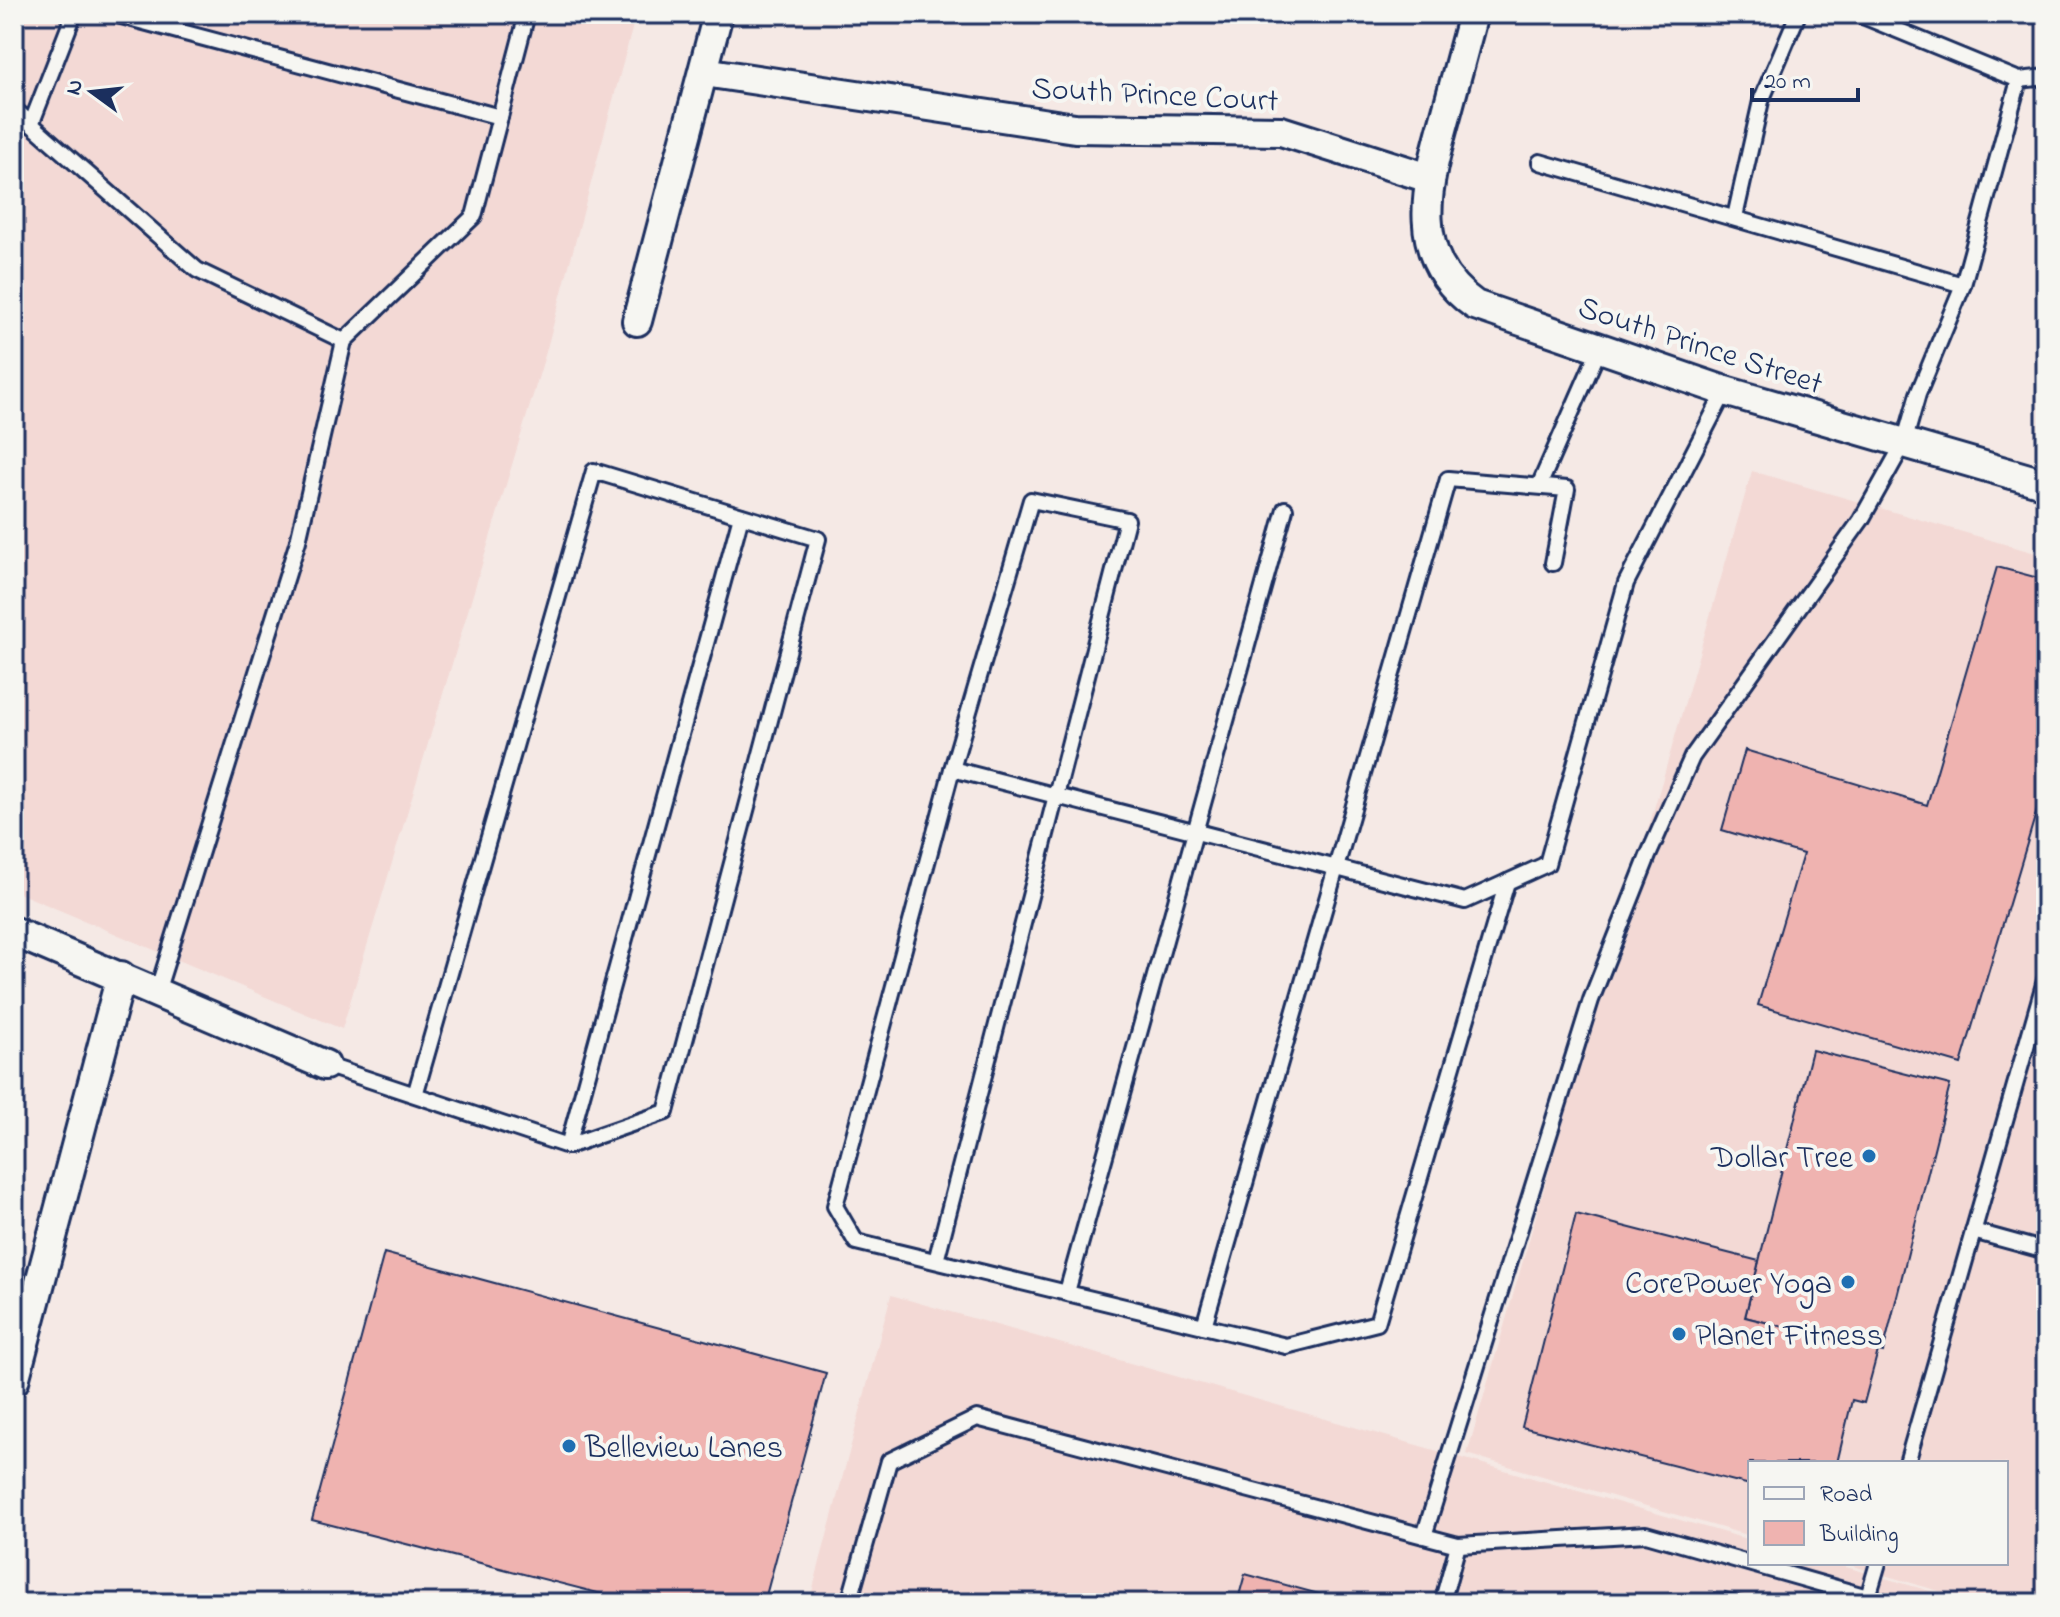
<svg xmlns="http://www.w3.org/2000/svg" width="2060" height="1617" font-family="'Indie Flower',sans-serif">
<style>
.built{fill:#f3d9d5}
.building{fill:#efb3b0;stroke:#1b2f5e;stroke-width:2}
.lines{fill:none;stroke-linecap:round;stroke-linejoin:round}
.lane-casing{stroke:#1b2f5e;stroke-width:20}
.street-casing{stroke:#1b2f5e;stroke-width:34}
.lane{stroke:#f6f6f2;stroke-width:14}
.street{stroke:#f6f6f2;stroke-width:28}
.poi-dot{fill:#1f6fb2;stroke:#f6f6f2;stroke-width:3}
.labels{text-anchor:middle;stroke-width:8;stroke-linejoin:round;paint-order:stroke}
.street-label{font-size:32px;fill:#1b2f5e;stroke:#f6f6f2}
.poi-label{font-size:32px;fill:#1b2f5e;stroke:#f6f6f2;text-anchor:end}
</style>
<rect width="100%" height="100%" fill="#f5e9e5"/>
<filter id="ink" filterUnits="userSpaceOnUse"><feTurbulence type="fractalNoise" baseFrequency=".0125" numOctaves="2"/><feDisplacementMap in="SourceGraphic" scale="16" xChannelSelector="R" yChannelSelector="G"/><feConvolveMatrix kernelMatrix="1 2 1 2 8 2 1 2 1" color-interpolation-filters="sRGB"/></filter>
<g filter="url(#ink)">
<!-- built -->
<g class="built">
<path d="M14,14H636L546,352L342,1029L14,891Z"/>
<path d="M1752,471L2046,556V1603H1980L1843,1563H2006V1463H1750V1536L1467,1454Z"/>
<path d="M891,1295L1750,1540V1563H1832L1972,1603H809Z"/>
</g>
<!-- building -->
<g class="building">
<path d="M1997,567L2046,580V780L1961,1064L1758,1005L1803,854L1722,830L1745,750L1927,805Z"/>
<path d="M1812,1050L1950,1085L1883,1352L1745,1317Z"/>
<path d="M1576,1214L1759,1261L1745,1317L1878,1351L1864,1403L1852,1400L1837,1463H1750V1485L1522,1427Z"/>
<path d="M384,1253L826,1373L764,1603H637L312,1520Z"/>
<path d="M1245,1574L1352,1603H1237Z"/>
<path d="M1725,1592L1767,1603H1722Z"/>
</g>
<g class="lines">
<defs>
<g id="lane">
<path d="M114,14L500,117L474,216L344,341"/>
<path d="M1858,14L2019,80"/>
<path d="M14,109L197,270L344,341L298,541L157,992"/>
<path d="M500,117L527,14"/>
<path d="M32,122L74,14"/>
<path d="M1540,162L1963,285"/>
<path d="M1735,217L1761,101L1798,14"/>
<path d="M1539,486L1600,347"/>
<path d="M952,769L1465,901L1547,864L1626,583L1725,391"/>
<path d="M325,1065L568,1146L666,1112L818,539L594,471L415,1095"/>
<path d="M568,1146L741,516"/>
<path d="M1973,1231L2046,1251"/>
<path d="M936,1261L1127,520L1031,500L952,769L835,1206L856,1242L1286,1346L1377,1323L1507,882"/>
<path d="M1067,1292L1285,509"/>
<path d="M1204,1326L1448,479L1567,489L1553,563"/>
<path d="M1907,1463L2046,977"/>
<path d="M1424,1536L1591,1000L1648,856L1692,757L1861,520L1904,443L1918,394L1963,285L2019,80L2046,77"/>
<path d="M1868,1597L1878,1563"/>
<path d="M849,1603L889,1461L977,1418L1458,1545L1646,1534L1889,1603"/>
<path d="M1442,1603L1458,1545"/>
</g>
<g id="street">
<path d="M1473,14C1464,48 1455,81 1446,115C1427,184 1406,256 1475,305L1725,391L2046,484"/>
<path d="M704,72L1075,128L1281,131L1429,178"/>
<path d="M637,321L718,14"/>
<path d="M14,932L325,1065"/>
<path d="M14,1381L121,976"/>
</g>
</defs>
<!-- lane casing -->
<use href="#lane" class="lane-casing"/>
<!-- street casing -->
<use href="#street" class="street-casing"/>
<!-- lane -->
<use href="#lane" class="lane"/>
<!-- street -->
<use href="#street" class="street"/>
</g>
</g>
<!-- markers -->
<g class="poi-dot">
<circle cx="1869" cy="1156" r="8"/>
<circle cx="1848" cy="1282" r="8"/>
<circle cx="1679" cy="1334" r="8"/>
<circle cx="569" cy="1446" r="8"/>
</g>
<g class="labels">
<!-- street labels -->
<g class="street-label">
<text transform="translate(1155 93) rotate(3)" y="11">South Prince Court</text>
<text transform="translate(1701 344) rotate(18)" y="11">South Prince Street</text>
</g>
<!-- poi labels -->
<g class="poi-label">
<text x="1853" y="1167">Dollar Tree</text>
<text x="1832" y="1293">CorePower Yoga</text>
<text x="1695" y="1345" text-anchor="start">Planet Fitness</text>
<text x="585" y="1457" text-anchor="start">Belleview Lanes</text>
</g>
</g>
<!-- margin -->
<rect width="2060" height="1617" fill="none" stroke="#f6f6f2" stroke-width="48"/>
<rect x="24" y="24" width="2012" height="1569" fill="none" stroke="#1b2f5e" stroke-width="3" filter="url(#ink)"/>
<!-- legend -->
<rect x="1748" y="1461" width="260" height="104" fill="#f6f6f2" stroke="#9ea6b7" stroke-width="2"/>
<rect x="1764" y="1487" width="40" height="12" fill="#f6f6f2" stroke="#9ea6b7" stroke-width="2"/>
<text x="1820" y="1501" font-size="24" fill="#1b2f5e">Road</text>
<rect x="1764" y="1521" width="40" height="24" fill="#efb3b0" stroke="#9ea6b7" stroke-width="2"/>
<text x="1820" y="1541" font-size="24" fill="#1b2f5e">Building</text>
<!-- north arrow -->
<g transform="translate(92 92) rotate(285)" stroke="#f6f6f2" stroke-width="6" paint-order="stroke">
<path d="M0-6L14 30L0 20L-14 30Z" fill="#1b2f5e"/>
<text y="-12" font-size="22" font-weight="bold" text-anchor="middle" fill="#1b2f5e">N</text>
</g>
<!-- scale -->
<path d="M1752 88v12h106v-12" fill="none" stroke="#1b2f5e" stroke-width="4"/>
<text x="1764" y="88" font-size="24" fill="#1b2f5e" stroke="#f6f6f2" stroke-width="6" paint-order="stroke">20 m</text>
</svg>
